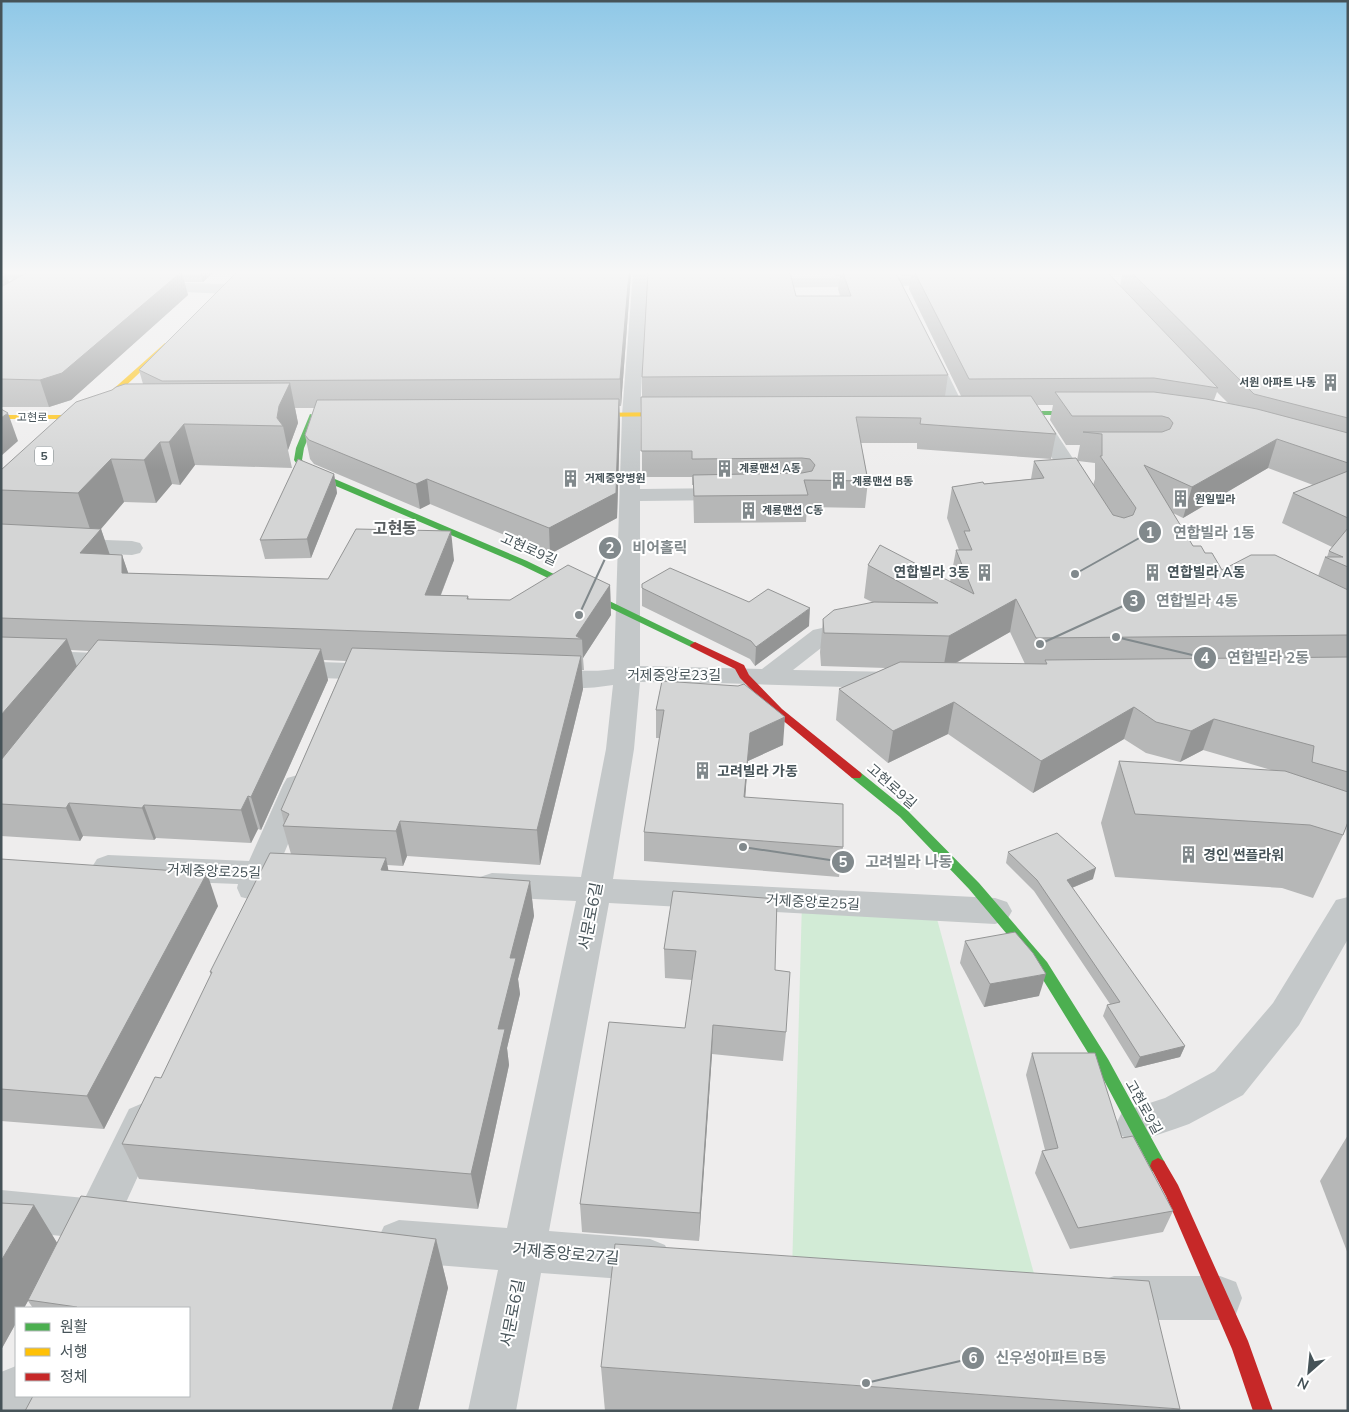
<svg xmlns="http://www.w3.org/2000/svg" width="1349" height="1412" font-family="'Nunito Sans','Noto Sans KR',sans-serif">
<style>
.green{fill:#d2ebd6}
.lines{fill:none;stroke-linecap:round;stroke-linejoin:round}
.street{fill:#c4c8c9;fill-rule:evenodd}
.fast{fill:#4caf50;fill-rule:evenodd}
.slow{fill:#ffc107;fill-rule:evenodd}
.jam{fill:#c62828;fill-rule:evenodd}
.wall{fill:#b6b7b7;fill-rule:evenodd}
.shaded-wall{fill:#949595}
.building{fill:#d4d5d5;stroke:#949595}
.labels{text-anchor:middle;stroke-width:4;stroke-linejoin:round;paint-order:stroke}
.far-poi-label{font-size:11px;font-weight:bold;fill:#465358;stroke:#fff;text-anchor:start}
.far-street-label{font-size:11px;fill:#465358;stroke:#fff}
.shield{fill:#fff;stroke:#7e878a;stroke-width:1}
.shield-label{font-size:12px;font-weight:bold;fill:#465358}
.street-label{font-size:14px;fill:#465358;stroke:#fff}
.poi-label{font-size:14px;font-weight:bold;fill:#465358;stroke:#fff;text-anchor:start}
.quarter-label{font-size:16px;font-weight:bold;fill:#595e60;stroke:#fff}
.near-street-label{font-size:16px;fill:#465358;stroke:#fff}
.leader{fill:none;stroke:#81898c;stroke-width:2}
.callout-dot{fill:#81898c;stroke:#fff;stroke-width:2}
.mark-label{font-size:15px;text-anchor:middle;font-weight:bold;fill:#fff}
.callout-label{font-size:15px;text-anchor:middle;font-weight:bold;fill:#81898c;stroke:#fff;stroke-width:4;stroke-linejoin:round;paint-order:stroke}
</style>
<rect width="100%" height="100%" fill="#eeeded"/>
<!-- green -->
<path class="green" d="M802,901L934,908L1039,1292L792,1272Z"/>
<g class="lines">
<!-- street -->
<g class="street">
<path d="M633,273H647L640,415V489L729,488L737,489L740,494L737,499L729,500L640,501V666L762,669L813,630L858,620L867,623L871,628L867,633L830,641L793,670L896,672L905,674L909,680L905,686L896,688C810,687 725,682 640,682L634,749L613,879L995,898L1007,902L1012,911L1007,920L995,924L609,903L549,1231L650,1239L665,1245L672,1260L665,1275L650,1281L541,1273L516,1411H468L498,1270L399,1262L384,1256L377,1241L384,1226L399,1220L507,1228L576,901L492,897L480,893L476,885L480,877L492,873L581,877L606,749L613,685C589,689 559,690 536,684L532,678L536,672C560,666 587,674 614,669L622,415Z"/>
<path d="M948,277L953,279L956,282L953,285L756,288L751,286L748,283L751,280L756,278Z"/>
<path d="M148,282L227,284L232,286L235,289L232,292L227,294L143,290L140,287L143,284Z"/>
<path d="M929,349L935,350L938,354L967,413L965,417L958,419L951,417L949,413L920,354L923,350Z"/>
<path d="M1033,407L1040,409L1094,490L1090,494L1083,496L1076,494L1072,490L1024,413L1026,409Z"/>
<path d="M1,536L132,541L140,543L143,548L140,553L132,555L1,550Z"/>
<path d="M1,649L120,654L129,656L133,662L129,668L120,670L1,665Z"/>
<path d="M290,661L379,664L388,666L392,672L388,678L379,680L290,677L281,675L277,669L281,663Z"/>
<path d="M298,775L309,778L313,785L280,863H297L308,867L313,875L308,883L297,887L270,886L265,897L253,900L241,897L237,888L238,884L108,879L97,875L92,867L97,859L108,855L249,861L283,785L287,778Z"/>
<path d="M1348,897V939L1299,1025L1243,1095L1189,1124L1175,1129L1136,1142L1122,1136L1116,1124L1122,1112L1165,1098L1215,1071L1273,1003L1336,900Z"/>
<path d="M143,1103L157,1109L163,1121L123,1209L128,1220L122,1234L109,1239L106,1247L91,1253L76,1247L72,1237L1,1230V1190L85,1198L129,1109Z"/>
<path d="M1114,1276H1220L1236,1282L1242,1298L1236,1314L1220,1320H1114L1098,1314L1092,1298L1098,1282Z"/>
<path d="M16,1366V1396H37L31,1411H1V1372Z"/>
</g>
<!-- fast -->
<g class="fast">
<path d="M1002,411H1089L1093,413L1089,415H1002Z"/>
<path d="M310,414L317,416L304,448L302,460L309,468L527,561L700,645L699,647H691L521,565L303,472L294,460L296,448Z"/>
<path d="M856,771L860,772L908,811L979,883L1047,962L1108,1059L1164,1161L1166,1166L1164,1171L1158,1174L1152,1171L1098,1069L1037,970L969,889L900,817L852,778L850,775L852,772Z"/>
</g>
<!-- slow -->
<g class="slow">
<path d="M165,343L170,344L98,412H92V408Z"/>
<path d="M679,412L683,414L682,416L582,417L578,415L582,413Z"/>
<path d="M1,415H97L101,417L97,419H1Z"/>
</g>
<!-- jam -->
<g class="jam">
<path d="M695,642L744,665L749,675L782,709L860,772L862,775L860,778H852L774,713L740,678L735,669L691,647L690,645Z"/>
<path d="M1158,1158L1164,1161L1178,1185L1248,1341L1273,1411H1253L1232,1349L1166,1196L1150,1166L1152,1161Z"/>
</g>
</g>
<!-- wall -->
<g class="wall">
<path d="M1,273H213L203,282H184L188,295L71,400L49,407H1ZM8,279L14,280L9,282Z"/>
<path d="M631,273L621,406H619L620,422L617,518L550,554L430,504L420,509L314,464L310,459L305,435L314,408H295L298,423L288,450L292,468L195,465L180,485L172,484L156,503L124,502L101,529L109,554L122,555L128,573L328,579L454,560L441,595L468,596L469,599L510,600L610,585L611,615L583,658L584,670H581L583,689L540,865L407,856L403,866L387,865L388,871L530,881L534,916L518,979L520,994L507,1048L509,1065L478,1209L139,1179L122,1144L161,1078L211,975L210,972L291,854L283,826L284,823L281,810L346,661L324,660L328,680L261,830L258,829L251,843L156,838L154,840L83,836L80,841L1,836V470L143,384L139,370ZM71,650L89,651L77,666Z"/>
<path d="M647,273H790L796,296H840L838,289L840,276H835L833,273H896L948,375L945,396H961L909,289L911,276H902L899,273H1348V822L1343,835L1313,898L1282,888L1115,877L1101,823L1119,761L1275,771L1203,750L1180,762L1146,753L1124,739L1033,793L948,734L888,763L836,720L839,689L886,668L821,666L820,652L823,619L872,602L864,598L868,565L950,582L956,550H959L947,518L952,487L1031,479L1034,461L1077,460L1080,445H1066L1050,420L1053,405H1037L1056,434L1051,459L917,449V443H861L868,481L865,508L807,507L806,522L694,523L693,485H692V477H642V377ZM1110,275H1122L1120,286ZM1217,392L1228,403L1214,400ZM1078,461L1095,463V479L1093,485ZM1268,468L1313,485L1293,493L1282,523L1332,547L1329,551L1327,557H1325L1318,576L1222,570L1205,553L1193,546L1173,513L1183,518ZM1010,632L1025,664L956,663Z"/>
<path d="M334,474L337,493L311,558L265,559L260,540Z"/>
<path d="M642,584L749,602L809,626L755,666L750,659L642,606Z"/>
<path d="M662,681L783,745L748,761L745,797L843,847L839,877L644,861V832L660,738H656V710Z"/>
<path d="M1008,852L1093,879L1072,888L1185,1046L1180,1057L1135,1068L1103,1016L1107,1005L1110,1004L1034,891L1006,863Z"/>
<path d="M1,859L218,906L104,1129L1,1121Z"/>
<path d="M673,891L775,970L786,1032L783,1061L712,1054L699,1241L582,1232L580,1204L685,1028L692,980L665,978L664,949Z"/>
<path d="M965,941L1039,996L984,1007L960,963Z"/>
<path d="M1032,1053L1122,1138L1173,1211L1163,1232L1070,1249L1035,1173L1042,1151L1045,1150L1026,1075Z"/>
<path d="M1348,1135V1254L1320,1181Z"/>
<path d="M81,1196L436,1239L448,1288L418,1411H25L33,1396H189V1308H33L28,1301L24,1308H16V1323L1,1350V1203L34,1205L57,1243Z"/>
<path d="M601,1367L1180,1409L1179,1411H605Z"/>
</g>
<!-- shaded-wall -->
<g class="shaded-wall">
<path d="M1,273H6L13,293L1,301Z"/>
<path d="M180,273H182L188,295L71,400L49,407L40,380Z"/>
<path d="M200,273H213L203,282Z"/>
<path d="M629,273H631L621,406L620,379Z"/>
<path d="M290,383L298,423L288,450L283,426L277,418L279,406Z"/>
<path d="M619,399L620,422L617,518L550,554L549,528Z"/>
<path d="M8,413L18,441L1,456V418Z"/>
<path d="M184,424L195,465L180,485L169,442Z"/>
<path d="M1277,439L1268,468L1183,518L1192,487Z"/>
<path d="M160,442L172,484L156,503L144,460Z"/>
<path d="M111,459L124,502L93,538L78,493Z"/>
<path d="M334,474L337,493L311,558L307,539Z"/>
<path d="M427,479L430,504L420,509L416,484Z"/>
<path d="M101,529L111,558L80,553Z"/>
<path d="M451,531L454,560L429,625L425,595Z"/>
<path d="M122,555L132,584L122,573Z"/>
<path d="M610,585L611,615L583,658L582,639L576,636Z"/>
<path d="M1016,599L1010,632L943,670L949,636Z"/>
<path d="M810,608L809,626L755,666L756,647Z"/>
<path d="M67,639L78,670L1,765V715Z"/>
<path d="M321,649L328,680L261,830L251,797Z"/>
<path d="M581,656L583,689L540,865L537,830Z"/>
<path d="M954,702L948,734L888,763L893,731Z"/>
<path d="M1134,707L1124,739L1033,793L1041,761Z"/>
<path d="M785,717L783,745L748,761L743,826L744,797L750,733Z"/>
<path d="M1214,719L1203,750L1180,762L1191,731Z"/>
<path d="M248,796L258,829L251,843L241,810Z"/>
<path d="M69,803L83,836L80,841L66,808Z"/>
<path d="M144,805L156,838L154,840L142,808Z"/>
<path d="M400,821L407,856L403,866L396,831Z"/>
<path d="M386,858L393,893L381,870Z"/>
<path d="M1096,868L1093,879L1064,891L1067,880Z"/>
<path d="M207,873L218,906L104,1129L87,1096Z"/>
<path d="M530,881L534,916L518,979L520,994L507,1048L509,1065L478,1209L471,1174L510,958Z"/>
<path d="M1046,974L1039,996L984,1007L990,984Z"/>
<path d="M713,1025L712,1054L699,1241L700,1213Z"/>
<path d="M1185,1046L1180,1057L1135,1068L1140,1057Z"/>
<path d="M34,1205L59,1246L24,1308H16V1323L1,1350V1261Z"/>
<path d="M436,1239L448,1288L418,1411H392Z"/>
</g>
<!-- building -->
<g class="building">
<path d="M26,273H180L62,373L40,380L1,379V287Z"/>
<path d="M236,273H629L620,379L162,381L139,370Z"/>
<path d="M648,273H790L796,296H851L843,273H896L948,375L642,377Z"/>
<path d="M915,273H1108L1218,388L1154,378L969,379Z"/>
<path d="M1132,273H1348V418L1254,394Z"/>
<path d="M290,383L279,406L277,418L283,426L184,424L169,442H160L144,460L111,459L78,493L1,490V470L76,402L112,390L116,387L125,384Z"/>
<path d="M1055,392H1154L1206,399L1257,409L1348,433V463L1277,439L1192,487L1144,465L1193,546H1201L1205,553H1212L1222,570L1251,555H1275L1348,590V635L1036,638L1016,599L949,636L824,633L823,619L834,610L874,602L938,603L868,565L880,545L974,594L956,550H972L964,531H970L952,487L983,482L984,484L1044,478L1034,461L1076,458L1113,515L1124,518L1133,515L1136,508L1100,456H1102V434L1083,432H1162L1170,429L1173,423L1169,418L1162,416H1072Z"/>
<path d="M1031,396L1056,434L920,424L921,418L856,417L868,481L804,480L808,495L694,496L693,475L802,473L812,471L815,465L810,459L802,458L692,459V451H641V397Z"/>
<path d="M619,399L616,493L549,528L427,479L416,484L309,440L305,435L317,400Z"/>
<path d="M1,409L8,413L1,418Z"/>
<path d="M298,459L334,474L307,539L260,540Z"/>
<path d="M1348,471V518L1293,493Z"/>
<path d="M1,524L101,529L80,553L122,555V573L328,579L356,529L451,531L425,595L468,596L467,599L510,600L568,565L610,585L576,636L582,639L1,618Z"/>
<path d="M1348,528V567L1325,557H1343L1329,551Z"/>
<path d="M670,568L749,602L768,589L810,608L756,647L751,641L642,588V584Z"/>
<path d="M1,637L67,639L1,715Z"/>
<path d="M98,640L321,649L251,797L248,796L241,810L144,805L142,808L69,803L66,808L1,804V760Z"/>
<path d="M352,648L581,656L537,830L400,821L396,831L283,826L289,814L281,810Z"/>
<path d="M1348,657V772L1312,762L1314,746L1214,719L1191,731L1156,722L1134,707L1041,761L954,702L893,731L839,689L900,662L1047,664L1045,660Z"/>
<path d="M662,681L738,686L744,684L785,717L750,733L744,797L843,804V847L644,832L664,710H656Z"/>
<path d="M1119,761L1285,771L1348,792V822L1343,835L1310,825L1135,814Z"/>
<path d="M1057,833L1096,868L1067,880L1185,1046L1140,1057L1107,1005L1120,1002L1037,880L1008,852Z"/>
<path d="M270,853L386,858L381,870L530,881L510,958H516L498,1029H505L471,1174L122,1144L155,1077L161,1078L212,972H210Z"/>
<path d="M1,859L207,873L87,1096L1,1089Z"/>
<path d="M673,891L777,899L775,970L790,972L786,1032L713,1025L700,1213L580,1204L609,1022L685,1028L696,951L664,949Z"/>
<path d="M1015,932L1033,953L1046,974L990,984L965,941Z"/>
<path d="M1032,1053H1095L1122,1138L1133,1136L1173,1211L1078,1228L1042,1151L1058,1148Z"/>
<path d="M81,1196L436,1239L392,1411H25L33,1396H189V1308H76L77,1307L28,1300Z"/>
<path d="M1,1203L34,1205L1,1261Z"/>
<path d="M615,1244L1149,1281L1180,1409L601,1367Z"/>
</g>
<!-- sky -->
<linearGradient id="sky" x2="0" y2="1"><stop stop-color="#8fc8e7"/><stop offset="0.58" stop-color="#f7f7f7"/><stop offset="1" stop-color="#f7f7f7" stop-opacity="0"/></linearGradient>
<rect width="1349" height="470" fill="url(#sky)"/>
<!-- icons -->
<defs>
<symbol id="building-bare" viewBox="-9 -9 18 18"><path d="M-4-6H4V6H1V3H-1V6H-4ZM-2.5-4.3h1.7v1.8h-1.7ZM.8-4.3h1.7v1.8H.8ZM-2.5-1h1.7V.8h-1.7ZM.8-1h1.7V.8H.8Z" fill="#81898c" stroke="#fff" stroke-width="2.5" paint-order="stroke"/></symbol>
</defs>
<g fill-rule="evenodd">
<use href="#building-bare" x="1318" y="370" width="25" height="25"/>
<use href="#building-bare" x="712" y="456" width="25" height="25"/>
<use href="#building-bare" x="558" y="466" width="25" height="25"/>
<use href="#building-bare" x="826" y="468" width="25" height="25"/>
<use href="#building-bare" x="1168" y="486" width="25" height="25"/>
<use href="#building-bare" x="736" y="498" width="25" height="25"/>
<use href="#building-bare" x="972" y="560" width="25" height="25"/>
<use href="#building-bare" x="1140" y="560" width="25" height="25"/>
<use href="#building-bare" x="690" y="758" width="25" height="25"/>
<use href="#building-bare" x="1176" y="842" width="25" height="25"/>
</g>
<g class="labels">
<!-- far-poi labels -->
<g class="far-poi-label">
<text x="1316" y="386" text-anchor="end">서원 아파트 나동</text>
<text x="739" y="472">계룡맨션 A동</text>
<text x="585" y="482">거제중앙병원</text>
<text x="852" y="485">계룡맨션 B동</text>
<text x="1195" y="503">원일빌라</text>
<text x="762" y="514">계룡맨션 C동</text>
</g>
<!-- far-street labels -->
<g class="far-street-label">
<text x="32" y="421">고현로</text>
</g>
<!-- shield labels -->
<rect class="shield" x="35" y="446.5" width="18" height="19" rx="4"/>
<g class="shield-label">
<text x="44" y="460">5</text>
</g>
<!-- street labels -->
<g class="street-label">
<text transform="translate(529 549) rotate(24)" y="5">고현로9길</text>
<text x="674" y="680">거제중앙로23길</text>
<text transform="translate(892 786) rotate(41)" y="5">고현로9길</text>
<text transform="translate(214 871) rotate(2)" y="5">거제중앙로25길</text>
<text transform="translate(813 902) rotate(3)" y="5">거제중앙로25길</text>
<text transform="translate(1144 1107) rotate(61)" y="5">고현로9길</text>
</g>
<!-- poi labels -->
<g class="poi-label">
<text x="970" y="577" text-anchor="end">연합빌라 3동</text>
<text x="1167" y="577">연합빌라 A동</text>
<text x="717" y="776">고려빌라 가동</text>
<text x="1203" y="860">경인 썬플라워</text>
</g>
<!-- quarter labels -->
<g class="quarter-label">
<text x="395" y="534">고현동</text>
</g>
<!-- near-street labels -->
<g class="near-street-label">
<text transform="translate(590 916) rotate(-79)" y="6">서문로6길</text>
<text transform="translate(566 1253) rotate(5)" y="6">거제중앙로27길</text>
<text transform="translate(512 1313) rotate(-79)" y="6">서문로6길</text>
</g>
</g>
<!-- callouts -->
<path class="leader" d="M1075 574L1150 532M579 615L610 548M1040 644L1134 601M1116 637L1205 658M743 847L843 862M866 1383L973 1358"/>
<g class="callout-dot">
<circle cx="1075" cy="574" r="5"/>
<circle cx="579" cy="615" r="5"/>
<circle cx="1040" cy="644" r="5"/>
<circle cx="1116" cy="637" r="5"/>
<circle cx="743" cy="847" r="5"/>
<circle cx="866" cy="1383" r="5"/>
<circle cx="1150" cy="532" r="12"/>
<circle cx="610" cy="548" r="12"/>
<circle cx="1134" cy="601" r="12"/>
<circle cx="1205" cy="658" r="12"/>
<circle cx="843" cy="862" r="12"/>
<circle cx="973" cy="1358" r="12"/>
</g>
<g class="mark-label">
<text x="1150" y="538">1</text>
<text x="610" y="553">2</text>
<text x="1134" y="606">3</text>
<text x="1205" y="663">4</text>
<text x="843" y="867">5</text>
<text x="973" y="1363">6</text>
</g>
<g class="callout-label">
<text x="1214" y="538">연합빌라 1동</text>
<text x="660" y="553">비어홀릭</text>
<text x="1197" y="606">연합빌라 4동</text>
<text x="1268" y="663">연합빌라 2동</text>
<text x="909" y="867">고려빌라 나동</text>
<text x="1051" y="1363">신우성아파트 B동</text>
</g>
<!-- border -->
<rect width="1349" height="1412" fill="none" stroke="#465358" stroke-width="5"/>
<!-- legend -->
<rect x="15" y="1307" width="175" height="90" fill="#ffffff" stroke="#b5babc"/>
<rect x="25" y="1323" width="25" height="8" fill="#4caf50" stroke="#b5babc"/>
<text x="60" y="1332" font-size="15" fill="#465358">원활</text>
<rect x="25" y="1348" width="25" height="8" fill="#ffc107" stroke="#b5babc"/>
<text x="60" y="1357" font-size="15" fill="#465358">서행</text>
<rect x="25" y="1373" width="25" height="8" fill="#c62828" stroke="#b5babc"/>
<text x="60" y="1382" font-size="15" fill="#465358">정체</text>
<!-- north arrow -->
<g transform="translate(1309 1372) rotate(207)" stroke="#ffffff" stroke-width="4" paint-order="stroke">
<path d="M0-4L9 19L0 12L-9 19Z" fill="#465358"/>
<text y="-8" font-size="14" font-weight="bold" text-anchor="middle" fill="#465358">N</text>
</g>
</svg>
